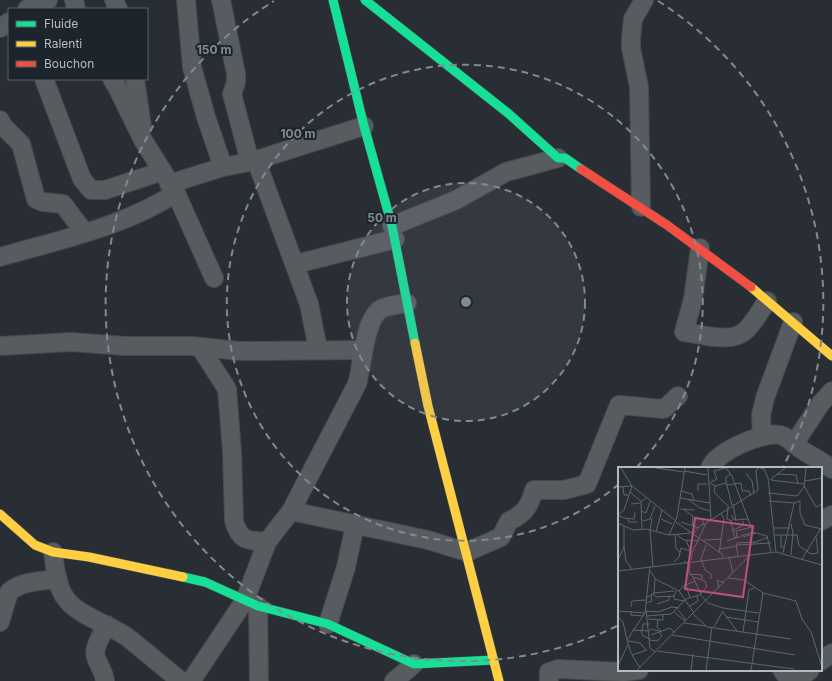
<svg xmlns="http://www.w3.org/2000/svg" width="832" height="681" font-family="Inter,sans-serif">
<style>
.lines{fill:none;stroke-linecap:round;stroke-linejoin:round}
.street-casing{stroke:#464a4e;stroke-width:20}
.fast-casing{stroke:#464a4e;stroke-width:10}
.slow-casing{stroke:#464a4e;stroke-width:10}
.jam-casing{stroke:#464a4e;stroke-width:10}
.street{stroke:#575c61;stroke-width:18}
.fast{stroke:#16e098;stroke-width:9}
.slow{stroke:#ffcf43;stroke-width:9}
.jam{stroke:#f24e42;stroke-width:9}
.ring{fill:none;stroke:#828a91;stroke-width:2;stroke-dasharray:7 5}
.inset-road{fill:none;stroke:#5f666d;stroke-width:1}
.view{fill:#bc5180;fill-opacity:0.15;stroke:#bc5180;stroke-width:2}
.inset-edge{fill:none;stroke:#b2bbc4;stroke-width:2}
.centre{fill:#828a91;stroke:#1c252c;stroke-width:2}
.ring-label{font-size:12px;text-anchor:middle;font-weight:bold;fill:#828a91;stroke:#1c252c;stroke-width:4;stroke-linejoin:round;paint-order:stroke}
</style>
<rect width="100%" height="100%" fill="#282e33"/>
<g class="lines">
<defs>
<g id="street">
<path d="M74,0L76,9"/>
<path d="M114,0L118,9"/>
<path d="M186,0L192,67L206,117L223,167"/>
<path d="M221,0L236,74V82L232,94L250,162"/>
<path d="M27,9L48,0"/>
<path d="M0,28L9,22"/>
<path d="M44,79L82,179L91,190H105L163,171"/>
<path d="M112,79L117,87L143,140L176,193L214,278"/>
<path d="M135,79L142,127"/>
<path d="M0,120L3,126L21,144L36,199L43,202L63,204L84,232"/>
<path d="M256,160L309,304L318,349"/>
<path d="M169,184L223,167L250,162L364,126"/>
<path d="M641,207L639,87L631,48V38L633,19L644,0"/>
<path d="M392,226L456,200L506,172L558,158"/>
<path d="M700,248L693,299L684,332C701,334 731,344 745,331C754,323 760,311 767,301"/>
<path d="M0,257C59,240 123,227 176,193"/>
<path d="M296,264L395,239"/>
<path d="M0,346L71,342L125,346H192L239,351L363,350"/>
<path d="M200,347L227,389L232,452L234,521C240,542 248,540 267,542"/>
<path d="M762,437L761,415L765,398L793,322"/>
<path d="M794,444L821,403L832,391"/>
<path d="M710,468C716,452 763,431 780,435C786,436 789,440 793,443C805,454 820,459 832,469"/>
<path d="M291,511L428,540L467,552L501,537L509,521C525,514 530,505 534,490H564L587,484L619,405L664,409L678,396"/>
<path d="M821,521L832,515"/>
<path d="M53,552C55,566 56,583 64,596C75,615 109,624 127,637C145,651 163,667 181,681"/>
<path d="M258,606L259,681"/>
<path d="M0,622L9,592C22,581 42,581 58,579"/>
<path d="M328,624L346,567L355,525"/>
<path d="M821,661L832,653"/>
<path d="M782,670L790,681"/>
<path d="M105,681C104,673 100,667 97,660C91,649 102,635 107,625"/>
<path d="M191,681L245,600L267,542L291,511L357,384C363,365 364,316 383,308C391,305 400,304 407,303"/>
<path d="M394,681L414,664"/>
<path d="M549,681V672L558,669L623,672L639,670"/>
<path d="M797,681L810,670"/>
</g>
<g id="fast">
<path d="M333,0L364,126L392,226L415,343"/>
<path d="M365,0L509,114L558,158H565L581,169"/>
<path d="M183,577L205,582L258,606L328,624L414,664L494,660"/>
</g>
<g id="slow">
<path d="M751,287L832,356"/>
<path d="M415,343L428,406L499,681"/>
<path d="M0,514L35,545L53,552L89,557L183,577"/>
</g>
<path id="jam" d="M581,169L667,225L751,287"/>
</defs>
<!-- street casing -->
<use href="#street" class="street-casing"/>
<!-- fast casing -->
<use href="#fast" class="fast-casing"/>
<!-- slow casing -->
<use href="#slow" class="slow-casing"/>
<!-- jam casing -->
<use href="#jam" class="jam-casing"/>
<!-- street -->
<use href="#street" class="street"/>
<!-- fast -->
<use href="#fast" class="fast"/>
<!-- slow -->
<use href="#slow" class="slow"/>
<!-- jam -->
<use href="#jam" class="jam"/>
</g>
<!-- distance rings -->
<circle cx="466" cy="302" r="119" fill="#828a91" fill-opacity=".12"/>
<g class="ring">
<circle cx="466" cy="302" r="119"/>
<path d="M619 484A238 238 0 1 1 637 467"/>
<path d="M617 626A357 357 0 0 1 274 1M658 1A357 357 0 0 1 783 467"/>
</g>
<!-- overview -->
<g transform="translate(618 467)">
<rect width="204" height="204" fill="#282e33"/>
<path class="inset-road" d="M3,1L14,19L58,54M38,1L66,5M90,1L93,52M108,1L114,9L135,65L149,69L153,85M142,1L146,2L150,11L158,85M66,4L89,8M128,6L134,14L136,27M113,7L108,10V15L114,38M159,7L178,8L180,17M152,13L167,1M153,13L186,17M187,14L204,11M91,15L97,19L108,16M93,15L99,12L96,4L108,1M109,18L123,16L124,24H131L133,29M97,19L96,25L111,40M186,19L198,40L204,37M0,20L14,19M5,20L6,28H10M63,24L74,27L76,34M80,24V17H89M12,25L24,35M150,26L179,29L186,20L188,1M62,31L92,36M71,33L82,41L93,44M151,34L176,36L165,86M23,36L24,62M176,36L182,34V46L187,58L204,62M13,37L22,36L28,31M115,37L118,54M110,40L109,52L114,54M62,42L77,43M65,42L75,49L74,59M23,44L28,46L32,35M0,48L6,43L14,19M0,48L6,51L16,52L17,45M113,48L117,53L130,52M77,50L85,53V57M9,51L11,55H19M43,52L54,57M115,52L113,55L117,72M25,54L32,52L37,39M58,55L104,87L105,90M63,55L81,61M0,56L15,63L28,62L51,68L73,66M156,61H172M32,63L34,52L32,51M32,64L35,99M114,64L125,58V54M38,65L44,43M75,67L83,58L88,57M0,68L1,56M51,68L59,50L67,1M57,68L58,82L62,85M59,68L66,73L81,74M157,68H179L181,79L193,87L200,86L198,70M163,68V80H166M125,70L138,66M119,71L118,64L134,60M68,73L73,85M109,74L135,65M86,75L87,73L103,72M118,76L138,75L150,70M118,77L120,89M88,78L83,92L87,103L93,107V112M118,78L153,76M6,80L8,94L14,102M102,82L119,79M101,86L106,52L103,46M173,88L175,66L173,57M111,90L115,105M184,92L203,61M0,93L6,80V59M73,93L74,86L88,56L140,23L138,4L140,1M66,94L72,98L71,106L75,110L83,127M56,95L61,90L63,81L72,84M0,104L158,85L204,98M32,104L37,111L36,126M71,107L84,108V112M110,111L126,113L145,126L178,134L184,152L193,165L204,200M37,112L61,124L76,146M68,118L72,131M101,121L99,113L106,116M61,124L65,119L77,114M35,127L38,130L56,129L58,124M82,127L90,136L105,141L141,146M56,129V132L66,134M28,131L36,126L56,124M68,132L81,128L89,120L87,114L75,110M28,136L34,134L33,128M39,137L51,133V129M72,139L80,134L79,129M13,140L14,134L28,133M28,143L32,181L37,185M60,143L68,153M0,144L27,146M13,144V148L25,149M28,144L40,145L54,140L61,141M56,145L67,154M105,145L119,164M75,147L89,160L173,172M29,149L53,147L68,132M0,150L5,155L9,173M108,150L140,155M30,152L45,153V148M40,153L39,160L43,164M66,156L88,159M96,160L105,144M32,162L41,164L44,169L39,174L32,173M15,163L32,164M23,164L25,169L32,172M24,164L25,157H32M125,165L131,123L136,121M33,168L52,161L57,166M54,168L177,188M10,174L22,176L28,183M39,184L176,202M14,188L29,183M0,198L10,178M22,201L13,186L9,173L27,146L32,99M19,203L133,87M73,203L75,187M88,203L94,160M133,203L145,126"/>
<path class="view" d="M77,51L135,59L125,130L67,122Z"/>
<rect width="204" height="204" class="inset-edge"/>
</g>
<circle cx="466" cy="302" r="6" class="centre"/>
<g class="ring-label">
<text x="214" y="54">150 m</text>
<text x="298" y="138">100 m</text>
<text x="382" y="222">50 m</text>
</g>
<!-- legend -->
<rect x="8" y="8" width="140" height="72" fill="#1c252c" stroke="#586169"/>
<rect x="16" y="21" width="20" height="6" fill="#16e098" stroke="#586169"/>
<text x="44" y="28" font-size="12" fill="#b2bbc4">Fluide</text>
<rect x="16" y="41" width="20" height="6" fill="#ffcf43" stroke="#586169"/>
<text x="44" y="48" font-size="12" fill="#b2bbc4">Ralenti</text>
<rect x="16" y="61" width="20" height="6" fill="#f24e42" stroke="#586169"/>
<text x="44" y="68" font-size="12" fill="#b2bbc4">Bouchon</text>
</svg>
